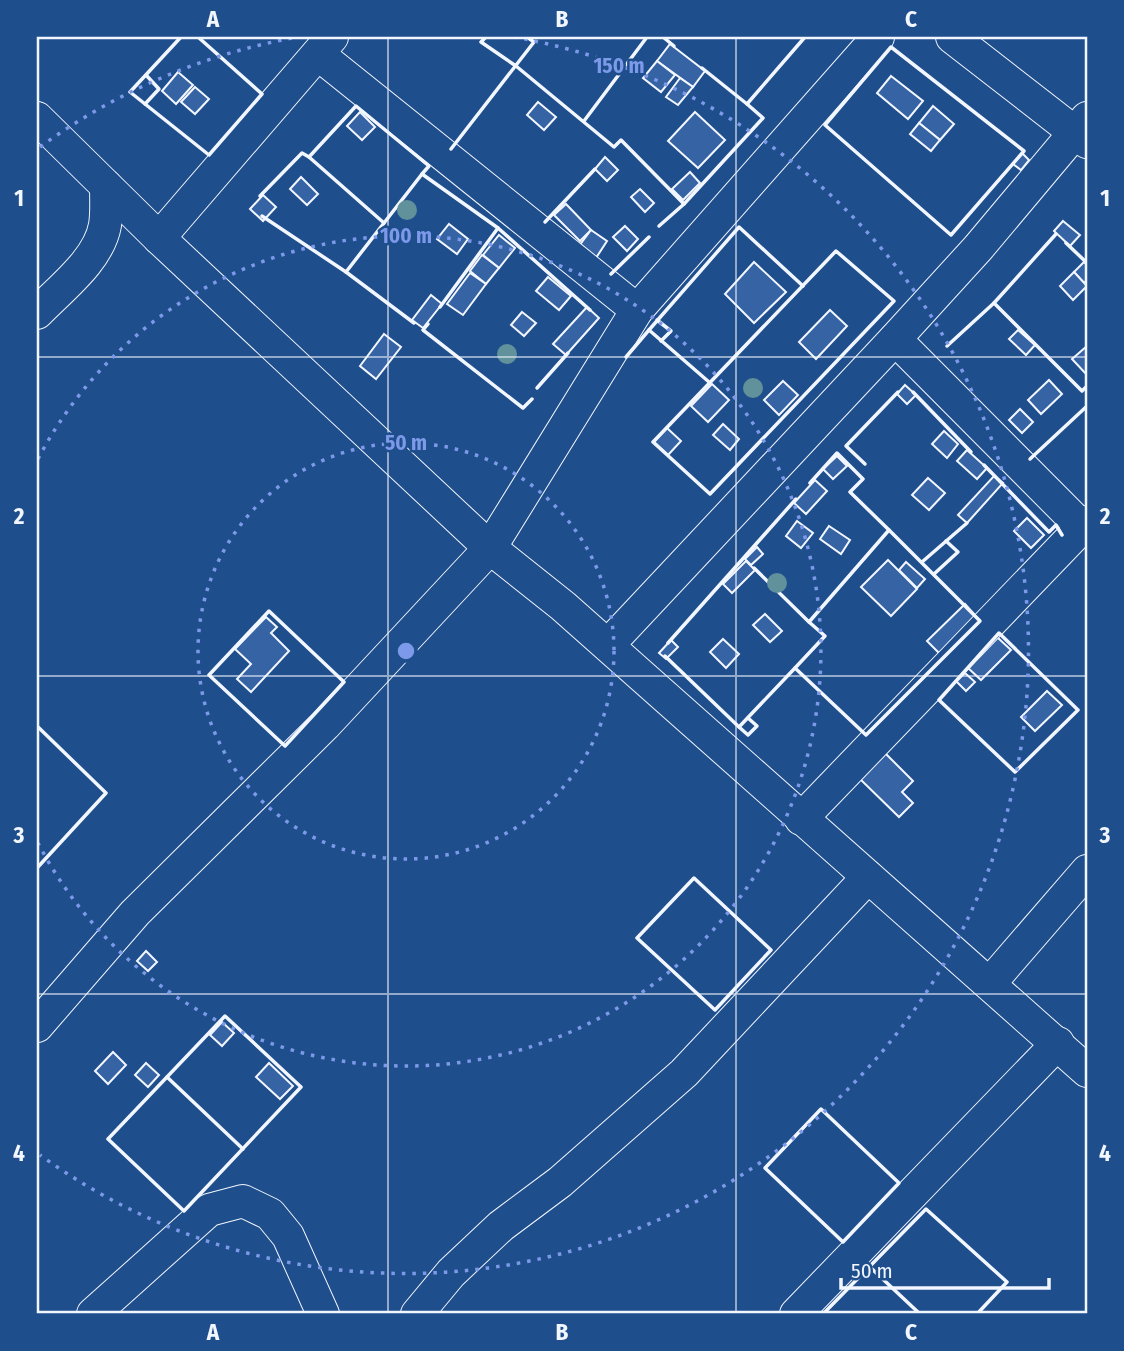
<svg xmlns="http://www.w3.org/2000/svg" width="1124" height="1351" font-family="'Fira Sans Condensed',sans-serif">
<style>
.building{fill:#3563a3;stroke:#f2f6ff;stroke-width:2}
.lines{fill:none;stroke-linecap:round;stroke-linejoin:round}
.minor-casing{stroke:#f2f6ff;stroke-width:34}
.minor{stroke:#1f4e8c;stroke-width:32}
.wall{stroke:#f2f6ff;stroke-width:3.5}
.tree{fill:#61919a}
.grid{fill:none;stroke:#f2f6ff;stroke-width:2;stroke-opacity:0.55}
.ring{fill:none;stroke:#7d9aea;stroke-width:3.5;stroke-dasharray:3.5 7}
.centre{fill:#7d9aea;stroke:#1f4e8c;stroke-width:3.5}
.ring-label{font-size:21px;text-anchor:middle;font-weight:bold;fill:#7d9aea;stroke:#1f4e8c;stroke-width:5;stroke-linejoin:round;paint-order:stroke}
.neatline{fill:none;stroke:#f2f6ff;stroke-width:2.5}
.grid-label{font-size:23px;text-anchor:middle;font-weight:bold;fill:#f2f6ff}
</style>
<rect width="100%" height="100%" fill="#1f4e8c"/>
<!-- building -->
<g class="building">
<path d="M670,44L705,71L693,87L657,61Z"/>
<path d="M657,61L675,75L661,92L643,78Z"/>
<path d="M178,72L193,85L176,104L162,91Z"/>
<path d="M891,76L923,101L908,119L877,93Z"/>
<path d="M680,78L693,87L678,105L666,97Z"/>
<path d="M195,87L209,99L195,114L181,102Z"/>
<path d="M538,102L556,117L544,130L527,115Z"/>
<path d="M933,106L954,124L940,140L919,123Z"/>
<path d="M360,112L375,127L362,140L347,126Z"/>
<path d="M695,112L725,140L698,168L668,141Z"/>
<path d="M919,123L940,140L931,151L910,134Z"/>
<path d="M1022,153L1029,160L1021,170L1013,164Z"/>
<path d="M605,157L618,170L607,181L595,169Z"/>
<path d="M690,172L700,183L683,200L672,189Z"/>
<path d="M301,177L318,194L307,205L290,189Z"/>
<path d="M640,189L654,203L645,212L631,197Z"/>
<path d="M263,195L276,207L263,221L250,209Z"/>
<path d="M566,204L591,230L580,241L554,215Z"/>
<path d="M1063,221L1080,235L1070,246L1054,231Z"/>
<path d="M449,224L468,239L457,254L437,239Z"/>
<path d="M625,226L638,239L627,251L613,237Z"/>
<path d="M591,230L607,241L596,258L579,246Z"/>
<path d="M499,235L515,248L499,268L483,255Z"/>
<path d="M482,255L499,268L486,284L470,271Z"/>
<path d="M754,262L786,292L754,323L725,294Z"/>
<path d="M1084,262L1087,265V280L1084,283L1074,272Z"/>
<path d="M1074,272L1087,286L1073,300L1060,286Z"/>
<path d="M470,273L486,284L463,315L447,304Z"/>
<path d="M548,277L571,296L559,310L536,291Z"/>
<path d="M431,295L442,304L423,328L412,320Z"/>
<path d="M587,307L599,318L566,355L553,344Z"/>
<path d="M830,310L847,326L816,359L799,342Z"/>
<path d="M522,312L536,323L524,336L511,325Z"/>
<path d="M1018,330L1035,345L1026,355L1009,339Z"/>
<path d="M384,334L401,347L376,379L360,366Z"/>
<path d="M1087,346V375L1072,359Z"/>
<path d="M1049,380L1062,394L1041,414L1028,400Z"/>
<path d="M783,381L798,395L779,415L764,400Z"/>
<path d="M712,384L729,400L708,422L691,406Z"/>
<path d="M905,385L916,395L907,404L897,394Z"/>
<path d="M1020,409L1033,422L1022,433L1009,420Z"/>
<path d="M723,424L739,439L730,450L713,435Z"/>
<path d="M667,428L681,441L668,455L654,442Z"/>
<path d="M944,431L958,444L947,458L932,444Z"/>
<path d="M967,450L987,468L977,479L957,461Z"/>
<path d="M837,456L847,466L833,479L823,469Z"/>
<path d="M994,476L1003,483L967,523L958,515Z"/>
<path d="M928,478L945,493L929,510L912,495Z"/>
<path d="M815,480L827,491L806,514L794,503Z"/>
<path d="M1027,518L1044,535L1031,548L1014,531Z"/>
<path d="M797,521L813,533L801,548L786,536Z"/>
<path d="M829,526L850,540L841,554L820,539Z"/>
<path d="M757,547L763,554L751,565L745,559Z"/>
<path d="M888,560L917,589L891,616L861,587Z"/>
<path d="M746,561L755,570L732,593L723,584Z"/>
<path d="M906,562L925,579L917,588L899,570Z"/>
<path d="M965,604L980,621L943,657L927,641Z"/>
<path d="M765,614L782,631L770,642L753,625Z"/>
<path d="M266,617L277,627L271,633L289,651L251,692L237,679L251,664L235,649Z"/>
<path d="M997,637L1011,650L981,680L967,667Z"/>
<path d="M723,639L739,654L726,668L710,652Z"/>
<path d="M671,640L678,647L666,659L659,653Z"/>
<path d="M965,673L975,682L966,691L956,681Z"/>
<path d="M1047,691L1062,705L1035,731L1021,717Z"/>
<path d="M884,752L913,781L902,792L913,803L899,817L859,778Z"/>
<path d="M146,951L157,962L148,971L137,961Z"/>
<path d="M222,1022L234,1033L222,1046L210,1035Z"/>
<path d="M113,1052L126,1065L108,1084L95,1071Z"/>
<path d="M146,1063L159,1075L148,1087L135,1075Z"/>
<path d="M269,1063L293,1086L280,1099L256,1077Z"/>
</g>
<g class="lines">
<defs>
<g id="minor">
<path d="M952,37L1087,142"/>
<path d="M318,54L637,310"/>
<path d="M37,118L159,238L490,548L563,606L1087,1071"/>
<path d="M159,238L332,37"/>
<path d="M37,313C60,289 99,260 105,225C107,213 106,199 106,186"/>
<path d="M895,339L1082,527"/>
<path d="M608,645L895,339L978,248L1087,118"/>
<path d="M801,819L1087,522"/>
<path d="M991,982L1087,871"/>
<path d="M37,1026L135,913L325,725L490,548L637,310L878,37"/>
<path d="M93,1314L209,1210L243,1201L270,1214L288,1236L323,1314"/>
<path d="M417,1314L451,1273L501,1226L560,1182L684,1073L868,877"/>
<path d="M796,1314L1058,1043"/>
</g>
</defs>
<!-- minor casing -->
<use href="#minor" class="minor-casing"/>
<!-- minor -->
<use href="#minor" class="minor"/>
<!-- wall -->
<g class="wall">
<path d="M181,37L130,92L209,155L262,94L198,37"/>
<path d="M486,37L481,42L516,66L614,147L621,140L684,204L763,118L747,104"/>
<path d="M663,37L674,46"/>
<path d="M891,47L1024,151L951,235L825,125Z"/>
<path d="M702,68L747,104L805,37"/>
<path d="M145,104L159,89L146,75"/>
<path d="M584,121L647,37"/>
<path d="M451,149L534,42L527,37"/>
<path d="M260,196L302,153L309,157"/>
<path d="M262,216L346,272"/>
<path d="M545,222L595,169"/>
<path d="M384,223L309,157L356,106L429,166L422,174"/>
<path d="M659,226L684,204"/>
<path d="M1056,234L994,303L1082,391L1087,386"/>
<path d="M1066,243L1087,263"/>
<path d="M836,251L894,301L710,494L653,442Z"/>
<path d="M611,274L649,237"/>
<path d="M440,307L498,228L590,310"/>
<path d="M657,320L671,331L661,341"/>
<path d="M414,323L346,272L422,174L498,228"/>
<path d="M428,324L423,330L523,408L532,399"/>
<path d="M947,346L994,303"/>
<path d="M626,357L649,330"/>
<path d="M709,382L649,330L739,227L803,286"/>
<path d="M537,388L568,353"/>
<path d="M913,392L971,452"/>
<path d="M1030,459L1086,407"/>
<path d="M865,464L846,446L898,392"/>
<path d="M984,465L1049,532L1056,525L1062,535"/>
<path d="M810,483L837,453L863,479L850,492L889,530"/>
<path d="M889,530L980,621L866,735L795,668L825,636L809,622Z"/>
<path d="M922,562L967,523"/>
<path d="M754,568L809,622"/>
<path d="M934,574L958,552L946,541"/>
<path d="M269,611L344,682L285,746L209,675Z"/>
<path d="M999,633L1078,710L1015,772L939,700Z"/>
<path d="M668,643L796,499"/>
<path d="M665,656L739,727L795,668"/>
<path d="M37,726L106,793L37,868"/>
<path d="M739,727L748,735L757,726L748,718"/>
<path d="M694,878L771,950L715,1010L637,938Z"/>
<path d="M225,1016L301,1087L184,1211L108,1139Z"/>
<path d="M167,1077L243,1149"/>
<path d="M821,1109L899,1183L843,1242L765,1168Z"/>
<path d="M871,1268L920,1314"/>
<path d="M823,1314L926,1209L1007,1282L977,1314"/>
</g>
</g>
<!-- trees -->
<g class="tree">
<circle cx="407" cy="210" r="10"/>
<circle cx="507" cy="354" r="10"/>
<circle cx="753" cy="388" r="10"/>
<circle cx="777" cy="583" r="10"/>
</g>
<!-- grid -->
<path class="grid" d="M388,37V1314M736,37V1314M37,357H1087M37,676H1087M37,994H1087"/>
<!-- distance rings -->
<g class="ring">
<circle cx="406" cy="651" r="208"/>
<path d="M38 459A415 415 0 1 1 38 843"/>
<path d="M40 147A623 623 0 0 1 298 37M514 37A623 623 0 1 1 40 1155"/>
</g>
<circle cx="406" cy="651" r="10" class="centre"/>
<g class="ring-label">
<text x="619" y="73">150 m</text>
<text x="406" y="243">100 m</text>
<text x="406" y="450">50 m</text>
</g>
<!-- border -->
<rect width="1124" height="1351" fill="none" stroke="#1f4e8c" stroke-width="77"/>
<!-- scale -->
<path d="M841 1278v10h208v-10" fill="none" stroke="#f2f6ff" stroke-width="3.5"/>
<text x="851" y="1278" font-size="21" fill="#f2f6ff" stroke="#1f4e8c" stroke-width="5" paint-order="stroke">50 m</text>
<rect x="38" y="38" width="1048" height="1274" class="neatline"/>
<g class="grid-label">
<text x="213" y="27">A</text>
<text x="562" y="27">B</text>
<text x="911" y="27">C</text>
<text x="19" y="206">1</text>
<text x="1105" y="206">1</text>
<text x="19" y="524">2</text>
<text x="1105" y="524">2</text>
<text x="19" y="843">3</text>
<text x="1105" y="843">3</text>
<text x="19" y="1161">4</text>
<text x="1105" y="1161">4</text>
<text x="213" y="1340">A</text>
<text x="562" y="1340">B</text>
<text x="911" y="1340">C</text>
</g>
</svg>
